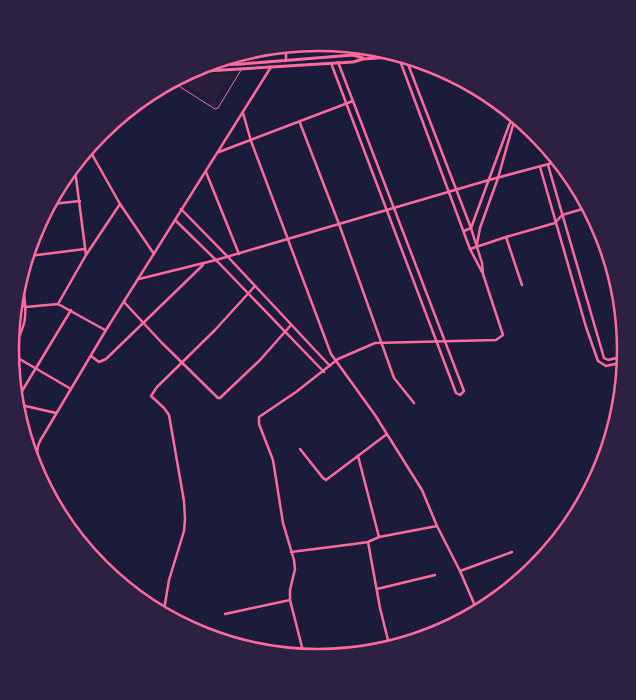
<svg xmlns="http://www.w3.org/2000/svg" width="636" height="700" font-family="Karla,sans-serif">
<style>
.green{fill:#2a1e3b}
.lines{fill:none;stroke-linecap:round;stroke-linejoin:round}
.service{stroke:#ff6b9d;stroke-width:1}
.minor{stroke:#ff6b9d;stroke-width:2.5}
.secondary{stroke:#ff6b9d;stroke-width:3}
.rim{fill:none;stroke:#ff6b9d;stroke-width:2.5}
</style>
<rect width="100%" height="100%" fill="#1b1b3a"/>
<!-- green -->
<path class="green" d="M232,73L234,74V78L231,80L227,81L216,99L218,104L216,107L211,106L208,99L187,85L175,83L182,77Z"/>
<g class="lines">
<!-- service -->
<path class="service" d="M174,83L215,109L218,108L241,70"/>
<!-- minor -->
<g class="minor">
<path d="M286,48V61"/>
<path d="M399,58L470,249L482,272"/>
<path d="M331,63L456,393L460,395L464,391L338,62"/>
<path d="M243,113L251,141L331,354L375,415L422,490L437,526L460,571L476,608"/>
<path d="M300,123L339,224L394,378L414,403"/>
<path d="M89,149L120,204L154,254"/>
<path d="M219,152L353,101"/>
<path d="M548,165L604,358L608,360L625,356"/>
<path d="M540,167L586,327L598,361L606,366L624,362"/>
<path d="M75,170L86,255"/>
<path d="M206,172L239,254"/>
<path d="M52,204L80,201"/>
<path d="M181,209L228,257L330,366"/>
<path d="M175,220L216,260L324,372"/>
<path d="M598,226L605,257"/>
<path d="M464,231L471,228L509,125L513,117"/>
<path d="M506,237L522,285"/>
<path d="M477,244L480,228L498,178L515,118"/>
<path d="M470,249L506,237L555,223L562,215L586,208"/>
<path d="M29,256L85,249"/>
<path d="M139,279L216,260L489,180L556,162"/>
<path d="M23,286C28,319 26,324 11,354L71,389"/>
<path d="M124,302L162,343L218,398H220L260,360L291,325"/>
<path d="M19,304L26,307L58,304L105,330"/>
<path d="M58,304L86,255L120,204"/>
<path d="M91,356L99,362L106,359L203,265"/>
<path d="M19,396L71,310"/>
<path d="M21,405L56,413"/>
<path d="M300,449L323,478L326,480L387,434"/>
<path d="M358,456L379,537"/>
<path d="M45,485C43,470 32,456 40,441L106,330L271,67"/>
<path d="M368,542L380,608L389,644"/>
<path d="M291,552L354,544L368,542L379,537L437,526"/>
<path d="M460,571L512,552"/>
<path d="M377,589L435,575"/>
<path d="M164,610L169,580L184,531L185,519L184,501L169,415L164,408L151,396L157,387L215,330L255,286"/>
<path d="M225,614L290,600"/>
<path d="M304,655L290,600V590L295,569L294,560L283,523L273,460L259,424V417L296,392L338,359L375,343L496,340L503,335L483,274L482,263L471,228L406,59"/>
</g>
<!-- secondary -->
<g class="secondary">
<path d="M199,66L241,64L353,55L363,58"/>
<path d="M190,72L353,62L363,59L391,57"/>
</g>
</g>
<!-- crop -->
<path d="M0 0H636V700H0ZM19 350a299 299 0 1 1 598 0a299 299 0 1 1-598 0Z" fill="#2d2142" fill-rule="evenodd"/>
<path class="rim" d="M19 350a299 299 0 1 1 598 0a299 299 0 1 1-598 0Z"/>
</svg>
